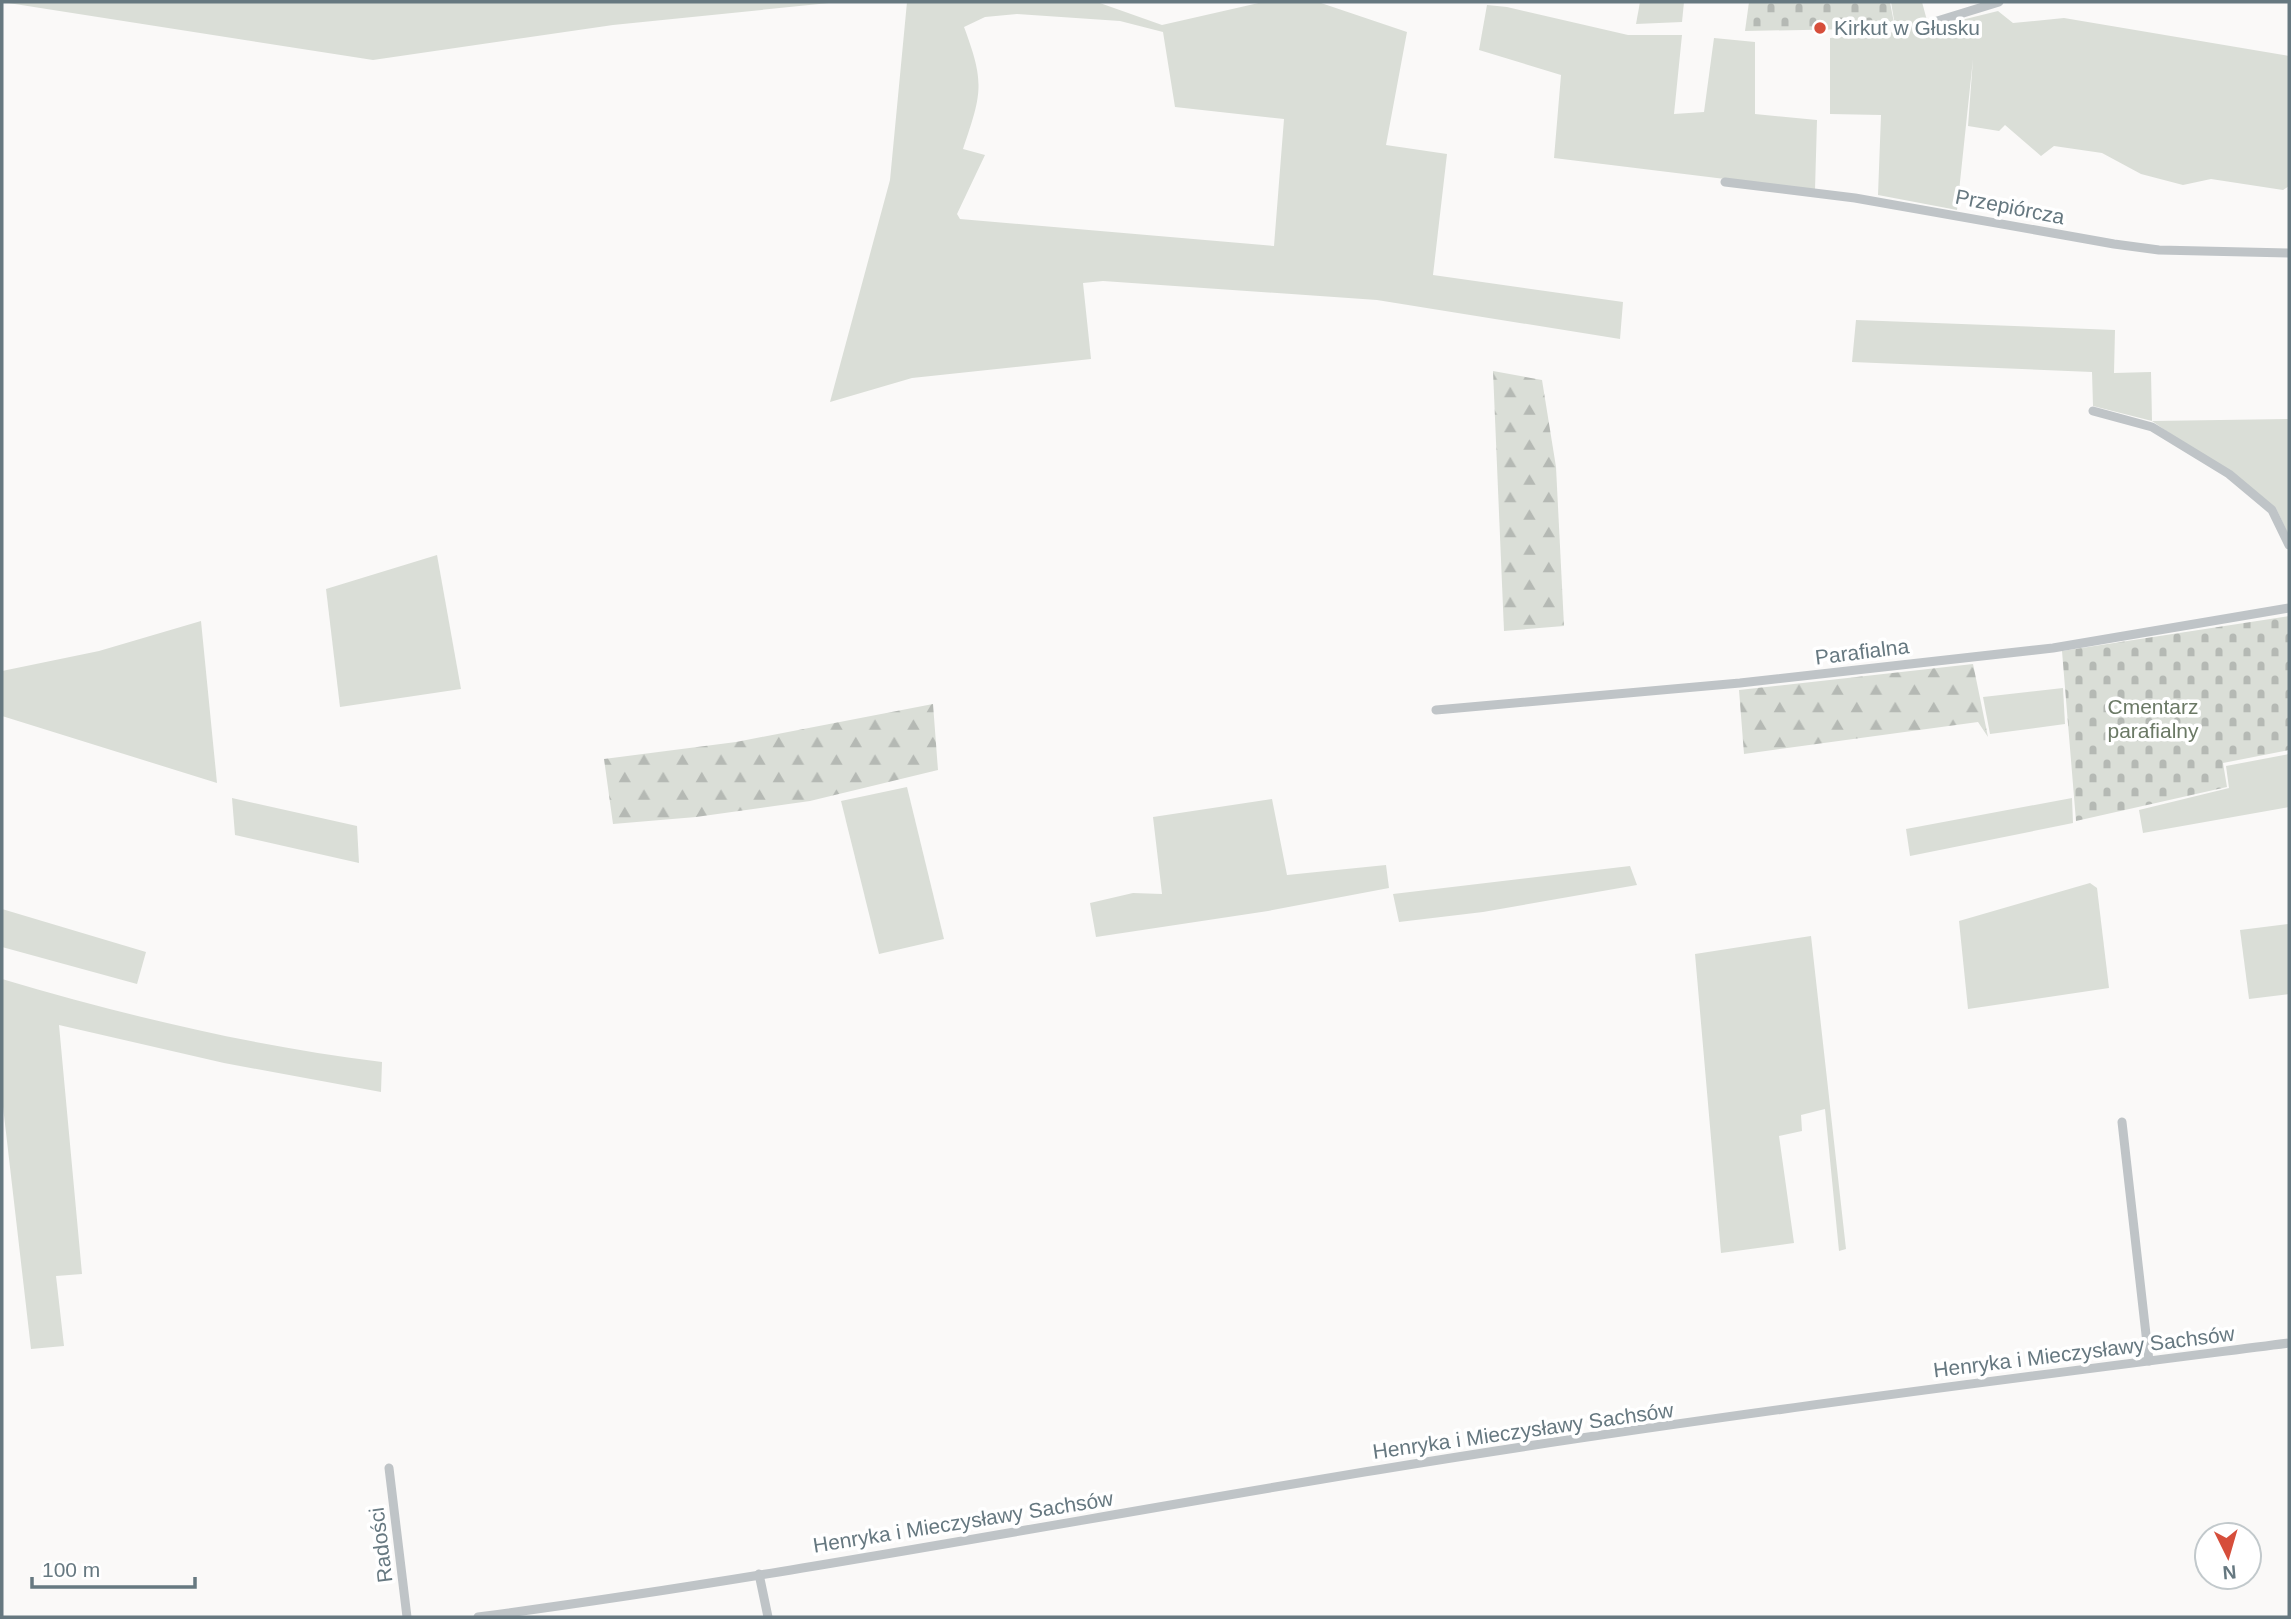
<svg xmlns="http://www.w3.org/2000/svg" width="2291" height="1619" font-family="Helvetica,sans-serif">
<style>
.green{fill:#daded7;fill-rule:evenodd}
.forest{fill:url(#forest-firs)}
.cemetery{fill:url(#cemetery-stones)}
.lines{fill:none;stroke-linecap:round;stroke-linejoin:round}
.minor{stroke:#bfc4c7;stroke-width:9}
.poi-dot{fill:#d64e3b;stroke:#fff;stroke-width:2.5}
.labels{text-anchor:middle;stroke-width:7;stroke-linejoin:round;paint-order:stroke}
.poi-label{font-size:21px;fill:#667880;stroke:#fff;text-anchor:start}
.street-label{font-size:21px;fill:#667880;stroke:#fff}
.park-label{font-size:21px;fill:#6b7965;stroke:#fff}
</style>
<defs>
<pattern id="forest-firs" width="22" height="20" patternUnits="userSpaceOnUse" patternTransform="scale(1.75)"><rect width="22" height="20" fill="#daded7"/><path d="M5 1l3.5 6h-7zM16 11l3.5 6h-7z" fill="#b5b9b4"/></pattern>
<pattern id="cemetery-stones" width="16" height="16" patternUnits="userSpaceOnUse" patternTransform="scale(1.75)"><rect width="16" height="16" fill="#daded7"/><path d="M2 7V4a2 2 0 0 1 4 0v3zM10 15v-3a2 2 0 0 1 4 0v3z" fill="#b5b9b4"/></pattern>
</defs>
<rect width="100%" height="100%" fill="#faf9f8"/>
<!-- green -->
<g class="green">
<path d="M2,2H839L613,25L373,60Z"/>
<path d="M907,2H1097L1162,25L1263,2H1318L1407,32L1386,145L1447,154L1433,275L1623,302L1620,339L1377,300L1103,281L1083,283L1091,359L912,378L830,402L890,180ZM1017,14L1120,21L1163,32L1175,107L1284,119L1274,246L960,219L957,214L985,155L963,149C982,93 985,83 964,27L985,17Z"/>
<path d="M1640,2H1684L1682,22L1636,24Z"/>
<path d="M1891,2H1922L1929,28L1998,11L2013,23L2064,18L2289,56V186L2283,190L2211,179L2183,185L2141,174L2102,153L2054,146L2041,156L2005,125L1999,131L1968,126L1973,59L1957,210L1878,195L1881,115L1830,114V38L1896,32Z"/>
<path d="M1487,5L1507,7L1628,35H1682L1674,114L1704,112L1714,38L1755,42V114L1817,120L1815,190L1554,158L1561,75L1479,50Z"/>
<path d="M1856,320L2115,330L2114,373L2151,372L2152,421L2289,419V536L2276,508L2152,421L2093,406L2092,372L1852,362Z"/>
<path d="M437,555L461,689L340,707L326,589Z"/>
<path d="M201,621L217,783L2,716V671L99,651Z"/>
<path d="M2063,688L2065,724L1990,734L1983,697Z"/>
<path d="M2289,754V807L2143,833L2139,810L2229,788L2226,766Z"/>
<path d="M907,787L944,939L879,954L841,801Z"/>
<path d="M232,798L357,826L359,863L235,835Z"/>
<path d="M2072,798L2073,823L1910,856L1906,829Z"/>
<path d="M1272,799L1287,875L1386,865L1389,888L1268,911L1096,937L1090,903L1133,893L1162,894L1153,817Z"/>
<path d="M1630,866L1637,885L1483,912L1399,922L1393,894Z"/>
<path d="M2090,883L2097,888L2109,988L1968,1009L1959,921Z"/>
<path d="M2,909L146,952L137,984L2,947Z"/>
<path d="M2289,924V994L2249,999L2240,930Z"/>
<path d="M1811,936L1846,1249L1839,1251L1825,1109L1801,1115L1802,1131L1779,1136L1794,1243L1721,1253L1695,954Z"/>
<path d="M2,979C127,1016 252,1046 382,1062L381,1092L224,1063L59,1025L82,1274L56,1276L64,1346L31,1349L2,1098Z"/>
</g>
<!-- forest -->
<g class="forest">
<path d="M1493,371L1542,380L1556,467L1564,626L1504,631Z"/>
<path d="M1973,664L1988,737L1978,722L1744,754L1739,690Z"/>
<path d="M933,704L938,770L810,801L696,817L613,824L604,759L736,742Z"/>
</g>
<!-- cemetery -->
<g class="cemetery">
<path d="M1749,2H1890L1894,23L1855,29L1745,31Z"/>
<path d="M2289,616V750L2223,763L2227,787L2076,821L2062,651Z"/>
</g>
<g class="lines">
<!-- minor -->
<g class="minor">
<path d="M1934,22L1999,2"/>
<path d="M1725,182L1855,198L2114,244L2159,250L2289,253"/>
<path d="M2093,411L2152,427L2229,474L2272,510L2289,545"/>
<path d="M1436,710L1740,683L2053,648L2289,608"/>
<path d="M2122,1122L2149,1361"/>
<path d="M389,1468L407,1617"/>
<path d="M759,1574L768,1617"/>
<path d="M478,1617C779,1577 1078,1519 1377,1470C1680,1420 1985,1382 2289,1343"/>
</g>
</g>
<!-- markers -->
<circle class="poi-dot" cx="1820" cy="28" r="7"/>
<g class="labels">
<!-- poi labels -->
<g class="poi-label">
<text x="1834" y="35">Kirkut w Głusku</text>
</g>
<!-- street labels -->
<g class="street-label">
<text transform="translate(2010 207) rotate(11)" y="7">Przepiórcza</text>
<text transform="translate(1862 652) rotate(-7)" y="7">Parafialna</text>
<text transform="translate(2084 1352) rotate(-7)" y="7">Henryka i Mieczysławy Sachsów</text>
<text transform="translate(1523 1431) rotate(-8)" y="7">Henryka i Mieczysławy Sachsów</text>
<text transform="translate(963 1522) rotate(-9)" y="7">Henryka i Mieczysławy Sachsów</text>
<text transform="translate(381 1545) rotate(-97)" y="7">Radości</text>
</g>
<!-- park labels -->
<g class="park-label">
<text x="2153" y="714">Cmentarz<tspan x="2153" dy="24">parafialny</tspan></text>
</g>
</g>
<!-- border -->
<rect width="2291" height="1619" fill="none" stroke="#667880" stroke-width="7"/>
<!-- north arrow -->
<g transform="translate(2228 1556) rotate(175)"><circle r="33" fill="#ffffff" stroke="#c2c9cc" stroke-width="2"/>
<path d="M0-5L12 26L0 18L-12 26Z" fill="#d64e3b"/>
<text y="-10" font-size="19" font-weight="bold" text-anchor="middle" fill="#667880">N</text>
</g>
<!-- scale -->
<path d="M32 1577v10h163v-10" fill="none" stroke="#667880" stroke-width="3.5"/>
<text x="42" y="1577" font-size="21" fill="#667880" stroke="#ffffff" stroke-width="5" paint-order="stroke">100 m</text>
</svg>
